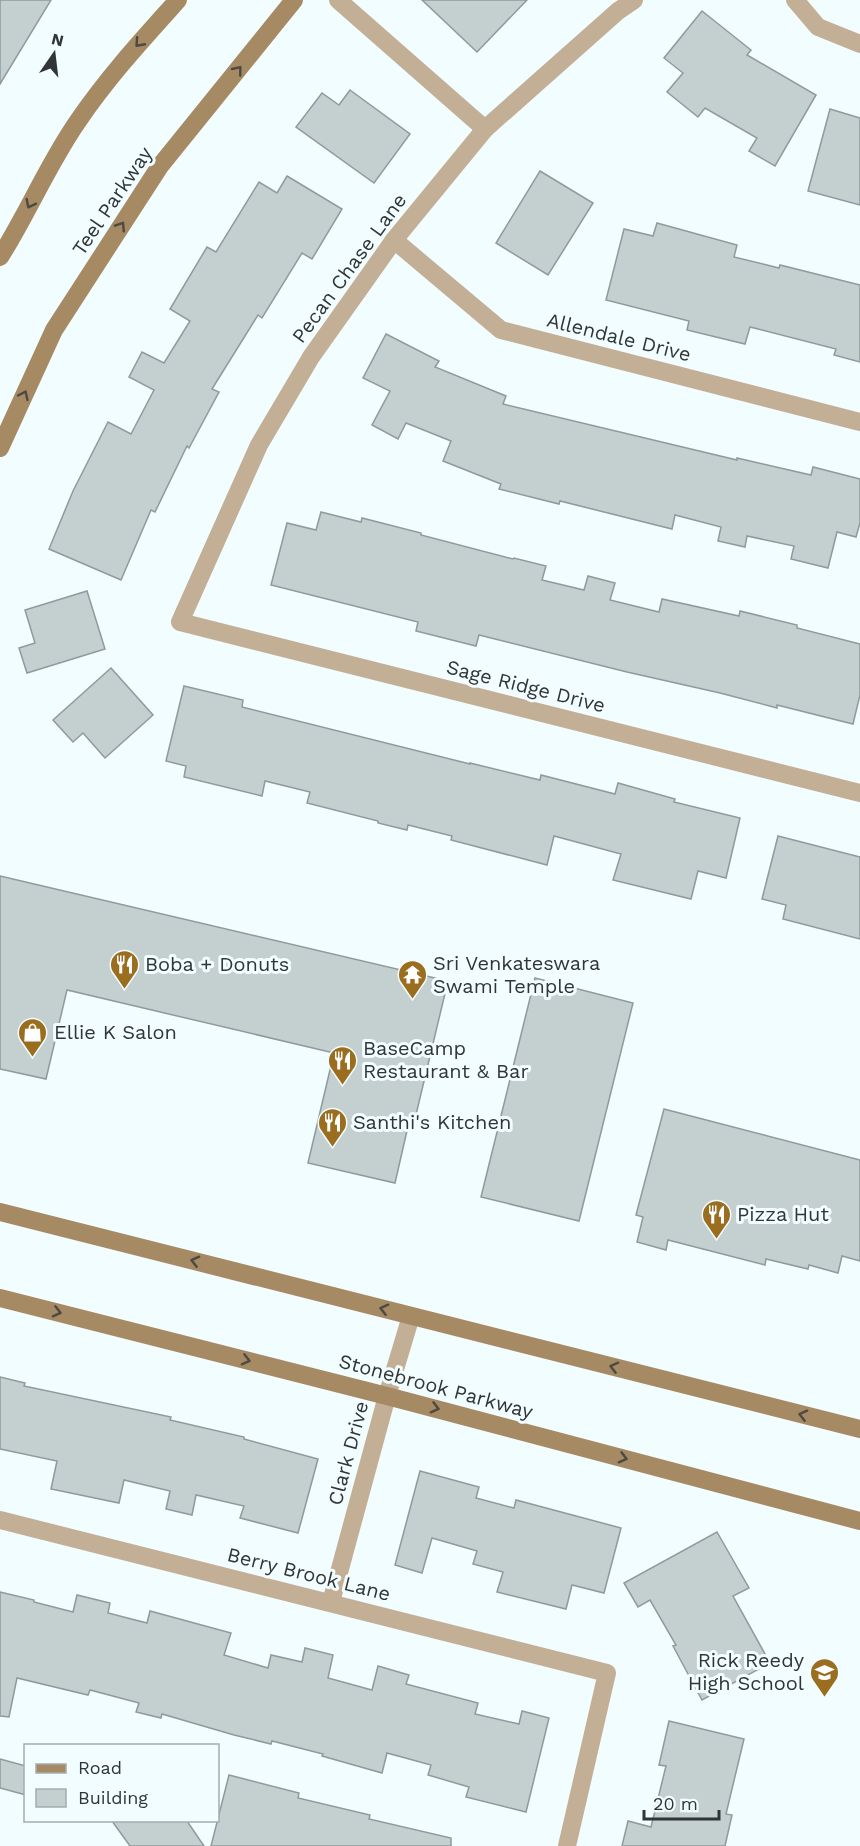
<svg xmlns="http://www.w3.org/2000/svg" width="860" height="1846" font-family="'Work Sans',sans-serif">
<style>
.building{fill:#c4cfd0;stroke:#8f9a9b;stroke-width:1.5}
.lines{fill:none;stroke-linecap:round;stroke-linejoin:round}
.street{stroke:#c2af96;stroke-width:18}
.secondary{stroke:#a68a64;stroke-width:18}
.oneway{stroke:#4e4a42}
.labels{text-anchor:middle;stroke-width:6;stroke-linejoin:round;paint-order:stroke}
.street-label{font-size:20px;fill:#313536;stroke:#f1fdfe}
.poi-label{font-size:20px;fill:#313536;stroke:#f1fdfe;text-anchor:start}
</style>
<rect width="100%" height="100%" fill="#f1fdfe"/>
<!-- building -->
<g class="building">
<path d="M0,0H51L0,84Z"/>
<path d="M422,0H527L477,52Z"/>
<path d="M702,11L751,50L747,55L816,95L775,166L749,151L757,138L705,108L698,117L667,92L683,73L664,58Z"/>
<path d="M350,90L410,134L374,183L296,127L322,93L339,105Z"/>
<path d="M830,109L860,118V205L808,191Z"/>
<path d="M540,171L593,203L548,275L496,243Z"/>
<path d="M287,176L342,209L312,259L302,253L262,318L258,315L212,389L219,392L189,448L187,446L155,512L151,510L121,580L49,549L73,491L108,422L131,434L154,390L129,377L142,352L164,363L190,321L170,309L207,247L216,252L259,182L277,193Z"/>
<path d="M657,223L737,245L734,257L779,268L780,265L860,285V362L834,355L836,349L750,327L745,344L687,330L689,321L606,300L624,229L653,236Z"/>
<path d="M386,334L439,361L435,367L506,396L503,404L737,460V458L811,475L813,467L860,479V523L856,537L837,532L828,568L791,559L794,546L747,536L745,547L718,541L721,527L675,515L672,529L560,501L559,504L499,489L501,484L443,461L451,441L406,423L398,439L372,425L390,391L363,378Z"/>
<path d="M321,512L361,522L362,518L421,533V535L513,559L514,558L546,566L542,580L584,590L588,576L615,583L610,600L659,612L662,599L739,616L740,611L797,625V628L860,644V695L853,724L777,705V708L720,693L627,672L479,635L476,646L416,631L418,622L271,585L287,523L316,530Z"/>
<path d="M87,591L105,649L27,673L19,648L35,643L25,610Z"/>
<path d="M111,668L153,715L105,758L83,733L73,742L53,720Z"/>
<path d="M184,686L243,700L242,707L470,764V763L540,780L541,775L615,794L618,783L675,799L674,802L740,818L726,878L698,871L691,899L613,880L621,854L554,836L547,865L451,840L452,836L408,825L407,830L378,823V821L307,803L310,792L265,781L262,796L184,777L186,766L166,761Z"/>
<path d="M778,836L860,857V939L783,919L786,905L762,899Z"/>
<path d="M0,876L448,981L414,1123L409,1122L395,1183L308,1163L334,1053L67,990L46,1079L0,1069Z"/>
<path d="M535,978L633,1003L579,1221L481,1197Z"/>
<path d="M664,1109L860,1160V1261L842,1256L838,1273L809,1265L808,1269L766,1259L765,1265L668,1240L666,1250L637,1242L643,1217L636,1215Z"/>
<path d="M0,1377L25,1383L24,1386L171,1417L170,1420L244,1437V1439L318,1459L298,1533L240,1518L244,1506L196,1495L192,1515L166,1509L170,1491L124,1480L119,1503L51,1489L57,1461L0,1449Z"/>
<path d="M420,1471L479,1487L476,1498L514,1508L516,1500L621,1528L604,1593L572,1585L566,1609L497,1592L503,1572L473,1564L477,1551L432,1538L422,1573L395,1565Z"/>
<path d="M717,1532L749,1588L733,1596L770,1663L702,1700L673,1646L676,1645L650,1600L638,1607L624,1583Z"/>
<path d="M0,1592L34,1600V1602L73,1612L77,1595L110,1603L108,1613L147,1623L150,1611L231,1633L224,1655L268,1668L271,1655L302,1662L305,1648L333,1655L328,1678L372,1690L378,1666L409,1675L406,1684L478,1703L475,1714L519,1724L522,1711L549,1718L526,1812L466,1797L469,1787L428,1775L431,1765L387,1753L382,1773L322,1756L323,1754L272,1741L271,1744L234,1735L162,1714L161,1718L136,1712L139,1703L90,1690L88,1695L17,1678L9,1717L0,1716Z"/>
<path d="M669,1721L744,1739L726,1814L732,1815L725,1846H622L628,1821L651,1827L666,1766L659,1765Z"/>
<path d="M0,1759L26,1766V1795L0,1788Z"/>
<path d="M229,1775L299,1793L298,1798L370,1815L369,1819L451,1838V1846H211Z"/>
<path d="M112,1821H187L204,1846H130Z"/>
</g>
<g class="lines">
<!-- street -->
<g class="street">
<path d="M338,0L485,129"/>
<path d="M634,0L618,11L485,129L394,240L311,357L259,445L180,622L860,793"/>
<path d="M795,0L818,27L860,44"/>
<path d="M394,240L501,330L860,422"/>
<path d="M0,1520L607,1673L567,1846"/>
<path d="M331,1602L387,1396L411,1316"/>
</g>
<!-- secondary -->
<g class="secondary">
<path d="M0,257C28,213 48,164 78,121C108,77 142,40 178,0"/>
<path d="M0,448L54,330L160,166L294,0"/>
<path d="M0,1212L860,1429"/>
<path d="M0,1298L387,1396L860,1521"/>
</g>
</g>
<!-- one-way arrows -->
<defs><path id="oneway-chevron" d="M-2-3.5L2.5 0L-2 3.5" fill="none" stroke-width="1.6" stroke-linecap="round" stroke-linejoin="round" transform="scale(1.5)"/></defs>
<g class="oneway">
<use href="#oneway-chevron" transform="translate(139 43) rotate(132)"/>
<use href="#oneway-chevron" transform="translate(238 70) rotate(-51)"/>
<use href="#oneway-chevron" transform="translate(30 204) rotate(117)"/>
<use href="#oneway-chevron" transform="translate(121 226) rotate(-57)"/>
<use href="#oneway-chevron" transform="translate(24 395) rotate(-65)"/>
<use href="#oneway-chevron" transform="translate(195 1261) rotate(-166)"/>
<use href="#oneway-chevron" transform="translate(384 1309) rotate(-166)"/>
<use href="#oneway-chevron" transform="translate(57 1312) rotate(14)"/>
<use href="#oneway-chevron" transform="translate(246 1360) rotate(14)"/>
<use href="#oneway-chevron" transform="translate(614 1367) rotate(-166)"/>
<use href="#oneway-chevron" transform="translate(435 1408) rotate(15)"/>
<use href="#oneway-chevron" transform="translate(803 1415) rotate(-166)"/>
<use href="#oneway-chevron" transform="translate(623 1458) rotate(15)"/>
</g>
<!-- icons -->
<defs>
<symbol id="restaurant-pin" viewBox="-11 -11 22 30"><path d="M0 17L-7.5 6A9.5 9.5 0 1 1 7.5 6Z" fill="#9b6d1e" stroke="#f1fdfe"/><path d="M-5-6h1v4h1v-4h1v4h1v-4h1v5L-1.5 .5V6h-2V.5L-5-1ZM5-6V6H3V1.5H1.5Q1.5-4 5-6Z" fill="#fff"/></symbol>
<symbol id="temple-pin" viewBox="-11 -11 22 30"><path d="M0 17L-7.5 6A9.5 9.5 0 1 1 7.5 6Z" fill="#9b6d1e" stroke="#f1fdfe"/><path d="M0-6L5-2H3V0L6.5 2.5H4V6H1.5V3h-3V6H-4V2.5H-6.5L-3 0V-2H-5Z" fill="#fff"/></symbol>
<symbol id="shop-pin" viewBox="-11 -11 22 30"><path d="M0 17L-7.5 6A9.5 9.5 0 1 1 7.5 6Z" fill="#9b6d1e" stroke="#f1fdfe"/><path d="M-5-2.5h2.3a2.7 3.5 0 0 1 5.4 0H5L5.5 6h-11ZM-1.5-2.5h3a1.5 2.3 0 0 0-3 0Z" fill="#fff"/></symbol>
<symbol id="school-pin" viewBox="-11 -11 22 30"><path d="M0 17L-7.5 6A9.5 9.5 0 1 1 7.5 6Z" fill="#9b6d1e" stroke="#f1fdfe"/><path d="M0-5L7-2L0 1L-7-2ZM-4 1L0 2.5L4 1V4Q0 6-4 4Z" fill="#fff"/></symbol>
</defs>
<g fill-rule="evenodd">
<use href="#restaurant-pin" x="108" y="948" width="33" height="45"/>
<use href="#temple-pin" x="396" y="958" width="33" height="45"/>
<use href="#shop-pin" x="16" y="1016" width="33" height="45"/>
<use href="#restaurant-pin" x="326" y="1044" width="33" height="45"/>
<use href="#restaurant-pin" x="316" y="1106" width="33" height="45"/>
<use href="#restaurant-pin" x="700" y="1198" width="33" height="45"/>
<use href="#school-pin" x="808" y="1656" width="33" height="45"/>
</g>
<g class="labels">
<!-- street labels -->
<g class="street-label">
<text transform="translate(112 201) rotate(-56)" y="7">Teel Parkway</text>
<text transform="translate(349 268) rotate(-54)" y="7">Pecan Chase Lane</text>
<text transform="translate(619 337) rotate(14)" y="7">Allendale Drive</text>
<text transform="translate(526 686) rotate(14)" y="7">Sage Ridge Drive</text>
<text transform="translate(436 1386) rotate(15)" y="7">Stonebrook Parkway</text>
<text transform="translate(348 1453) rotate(-75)" y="7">Clark Drive</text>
<text transform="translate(309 1574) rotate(14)" y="7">Berry Brook Lane</text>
</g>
<!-- poi labels -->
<g class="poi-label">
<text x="433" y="970">Sri Venkateswara<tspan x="433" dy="23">Swami Temple</tspan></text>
<text x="145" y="971">Boba + Donuts</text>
<text x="54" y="1039">Ellie K Salon</text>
<text x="363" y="1055">BaseCamp<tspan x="363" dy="23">Restaurant &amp; Bar</tspan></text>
<text x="353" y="1129">Santhi's Kitchen</text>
<text x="737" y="1221">Pizza Hut</text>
<text x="804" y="1667" text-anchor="end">Rick Reedy<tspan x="804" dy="23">High School</tspan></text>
</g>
</g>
<!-- legend -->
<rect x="24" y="1744" width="195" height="78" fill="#f1fdfe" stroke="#a4adae" stroke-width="1.5"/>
<rect x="36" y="1764" width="30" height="9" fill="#a68a64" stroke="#a4adae" stroke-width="1.5"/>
<text x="78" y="1774" font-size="18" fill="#313536">Road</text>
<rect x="36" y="1789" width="30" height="18" fill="#c4cfd0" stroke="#a4adae" stroke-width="1.5"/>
<text x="78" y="1804" font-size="18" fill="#313536">Building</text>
<!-- north arrow -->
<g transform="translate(54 54) rotate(14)" stroke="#f1fdfe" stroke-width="4.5" paint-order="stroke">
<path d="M0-4.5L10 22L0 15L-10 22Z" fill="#313536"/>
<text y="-9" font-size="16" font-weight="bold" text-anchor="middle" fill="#313536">N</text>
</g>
<!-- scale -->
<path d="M644 1810v9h75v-9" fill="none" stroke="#313536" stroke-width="3"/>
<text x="653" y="1810" font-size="18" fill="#313536" stroke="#f1fdfe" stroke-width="4.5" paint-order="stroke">20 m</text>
</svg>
